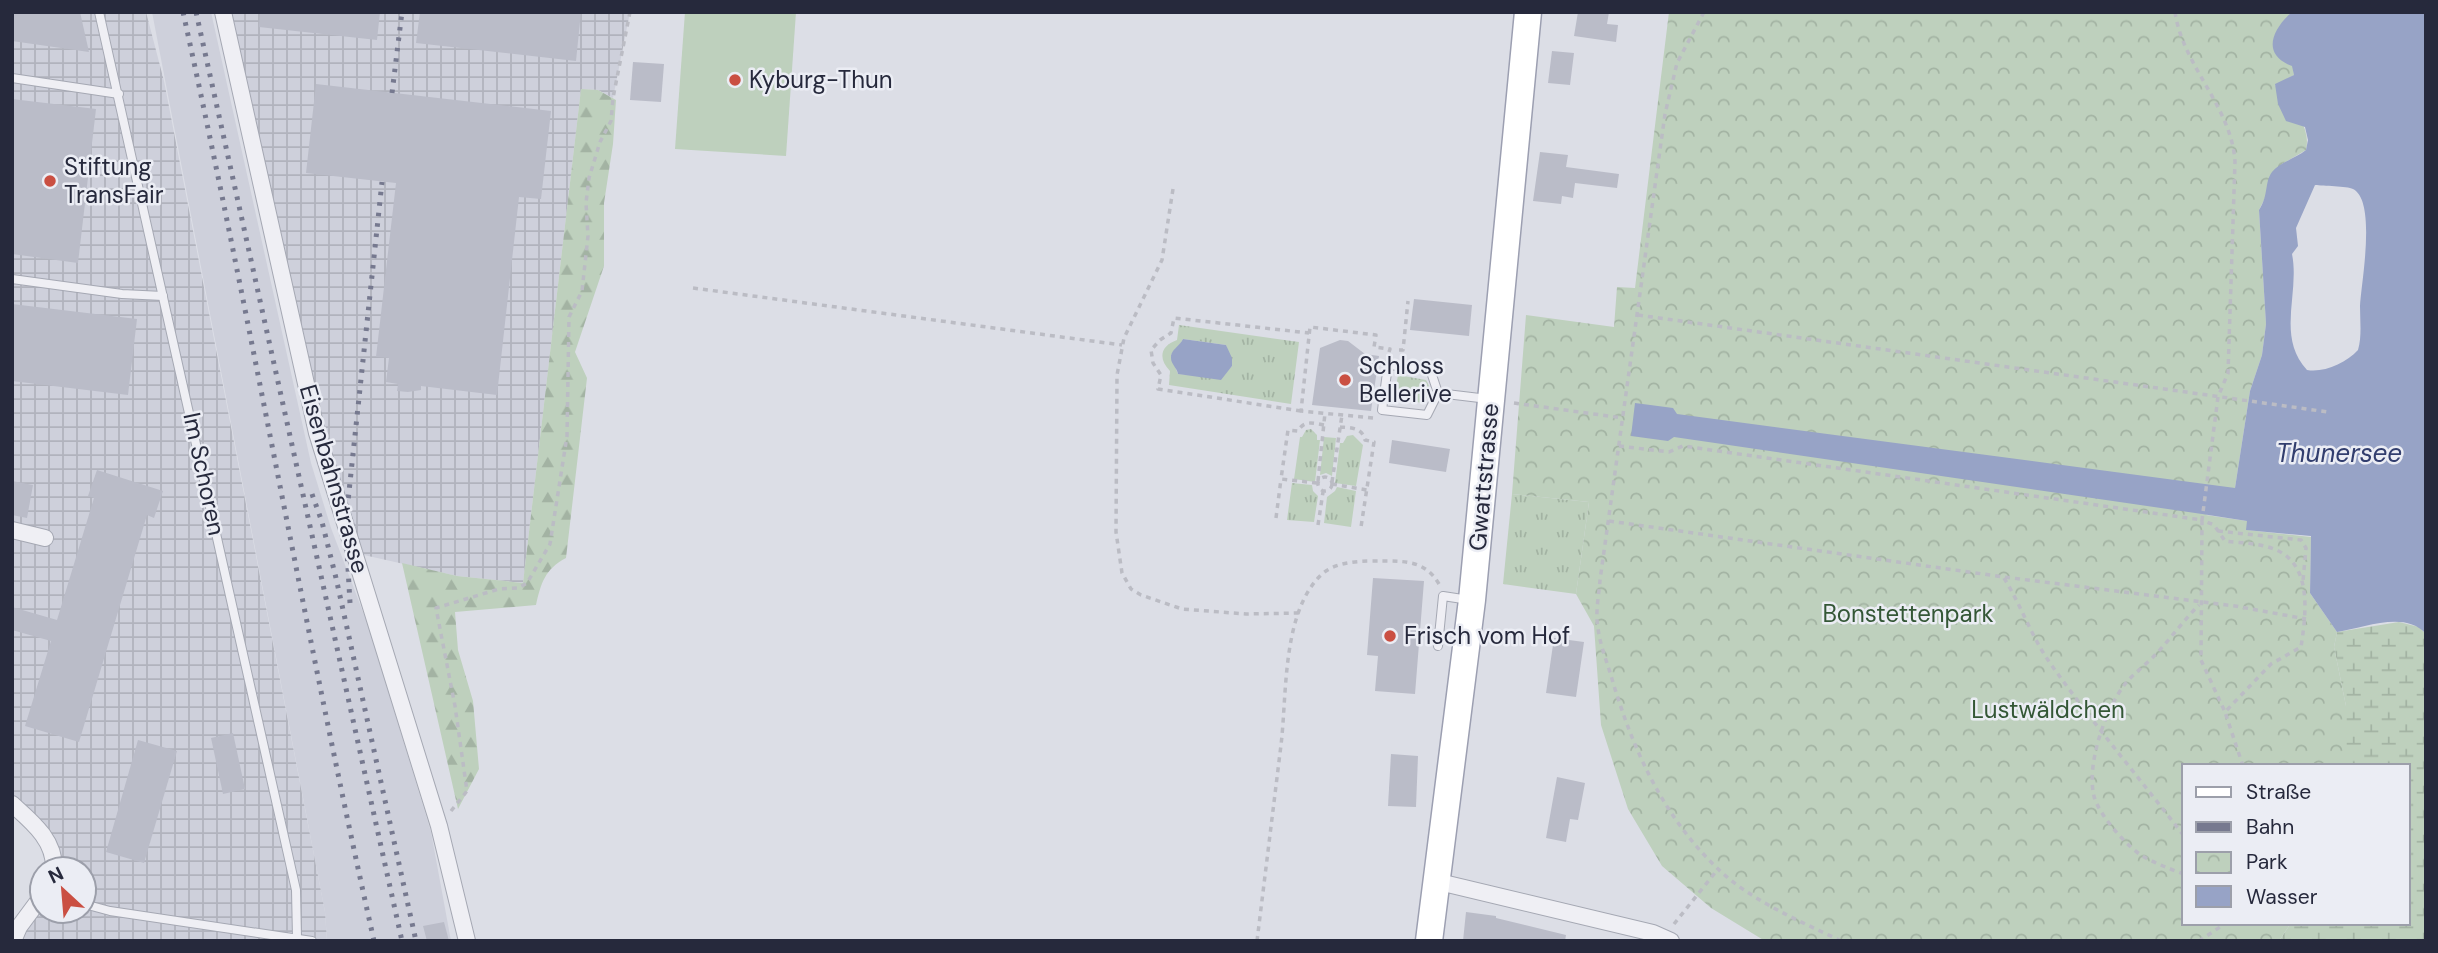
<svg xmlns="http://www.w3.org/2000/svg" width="2438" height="953" font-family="'DM Sans',sans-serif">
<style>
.built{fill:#ced0db}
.industrial{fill:url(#industrial-grid)}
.grass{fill:url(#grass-tufts);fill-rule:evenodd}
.forest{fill:url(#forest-firs)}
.wetland{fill:url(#wetland-marsh)}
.park{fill:url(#park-crowns)}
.pitch{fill:#bed0bd}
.water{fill:#97a3c6;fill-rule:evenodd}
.building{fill:#babcc8}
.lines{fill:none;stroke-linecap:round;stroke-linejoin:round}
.lane-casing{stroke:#a5a8b3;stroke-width:10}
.street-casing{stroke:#a5a8b3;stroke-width:18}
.primary-casing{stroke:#9c9fb1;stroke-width:29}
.path{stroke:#bbbcc4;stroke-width:3.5;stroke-dasharray:5 5;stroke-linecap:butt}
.lane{stroke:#efeff4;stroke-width:8}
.street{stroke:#efeff4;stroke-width:16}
.primary{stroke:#fff;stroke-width:26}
.rail{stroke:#76798f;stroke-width:5;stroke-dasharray:3.5 7;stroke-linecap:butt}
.poi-dot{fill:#ca4f42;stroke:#ebedf4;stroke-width:2.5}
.labels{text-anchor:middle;stroke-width:5;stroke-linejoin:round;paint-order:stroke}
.poi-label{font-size:24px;fill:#26293c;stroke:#ebedf4;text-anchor:start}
.street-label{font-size:24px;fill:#26293c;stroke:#ebedf4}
.park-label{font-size:24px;fill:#345736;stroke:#ebedf4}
.water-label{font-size:26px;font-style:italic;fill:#323e6e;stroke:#ebedf4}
</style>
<defs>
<pattern id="industrial-grid" width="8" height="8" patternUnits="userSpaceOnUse" patternTransform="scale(1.75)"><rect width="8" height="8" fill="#ced0db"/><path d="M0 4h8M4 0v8" fill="none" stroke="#b1b3bd"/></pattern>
<pattern id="grass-tufts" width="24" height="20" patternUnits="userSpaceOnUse" patternTransform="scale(1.75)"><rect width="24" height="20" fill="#bed0bd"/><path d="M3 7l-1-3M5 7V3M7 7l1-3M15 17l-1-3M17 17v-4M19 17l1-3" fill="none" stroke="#a3b3a3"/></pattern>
<pattern id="forest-firs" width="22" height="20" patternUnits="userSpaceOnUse" patternTransform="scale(1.75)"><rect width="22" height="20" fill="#bed0bd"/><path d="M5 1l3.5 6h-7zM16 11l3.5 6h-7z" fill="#a3b3a3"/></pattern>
<pattern id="wetland-marsh" width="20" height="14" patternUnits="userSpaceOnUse" patternTransform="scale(1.75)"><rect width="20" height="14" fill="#bed0bd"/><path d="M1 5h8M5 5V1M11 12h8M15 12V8" fill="none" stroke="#a3b3a3"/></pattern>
<pattern id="park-crowns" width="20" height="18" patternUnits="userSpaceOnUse" patternTransform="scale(1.75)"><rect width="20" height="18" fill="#bed0bd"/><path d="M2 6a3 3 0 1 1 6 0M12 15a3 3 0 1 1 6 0" fill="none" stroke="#a3b3a3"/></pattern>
</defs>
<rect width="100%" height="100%" fill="#dcdee6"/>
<!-- built -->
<path class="built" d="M152,12H211L311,463L331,528L369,628L431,832L451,941H327L325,912Z"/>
<!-- industrial -->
<g class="industrial">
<path d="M12,12H146L164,81L325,912L327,941H13L42,896V911H84V869H54L55,865L12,805Z"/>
<path d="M223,12H630L613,98L598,90L581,89L523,583L457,576L355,553L347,529Z"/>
</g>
<!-- grass -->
<g class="grass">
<path d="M1179,325L1299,342L1291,404L1169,385L1170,371C1158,359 1160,346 1177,340ZM1183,339L1226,345L1232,366L1222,377L1178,374L1171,357C1172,349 1180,347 1183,339Z"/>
<path d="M1398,375L1426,380C1432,389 1430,396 1422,403L1394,398Z"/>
<path d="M1311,429L1317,435V440H1320L1315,482L1294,479L1300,437H1302L1306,430Z"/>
<path d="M1353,435L1363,445L1356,486L1335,483L1340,443H1343L1347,436Z"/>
<path d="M1324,437L1336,438L1332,476L1326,473L1320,475Z"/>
<path d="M1292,483L1312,485L1313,491L1318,496L1314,522L1287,520Z"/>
<path d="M1337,487L1356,491L1351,527L1324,523L1327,497L1335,491Z"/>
<path d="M1512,494L1589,502L1576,594L1503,584Z"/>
</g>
<!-- forest -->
<path class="forest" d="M581,89L598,90L616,100L613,144L604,203V266L575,352L587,378L566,558C545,569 541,583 536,605L455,612L458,650L473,701L479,769L458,809L402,563L457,576L523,583Z"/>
<!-- wetland -->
<path class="wetland" d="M2399,622L2419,627L2426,634V941H2279L2291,923H2408V766H2346V706L2334,647L2337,632Z"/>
<!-- park -->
<path class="park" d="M1669,12H2292L2289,15L2294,75L2275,85C2289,104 2312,125 2306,150L2282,164L2259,210L2266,324L2262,355L2250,391L2235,488L2206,515L2247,521V530L2311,537L2310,593L2337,632L2334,647L2346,706V766H2184V923H2291L2279,941H1765L1711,908L1662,866L1628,809L1601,725L1594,626L1576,594L1589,502L1512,494L1526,315L1614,327L1617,287L1635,288Z"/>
<!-- pitch -->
<path class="pitch" d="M685,12H796L786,156L675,149Z"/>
<!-- water -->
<g class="water">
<path d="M2292,12H2426V634C2405,610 2364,628 2337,632L2310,593L2311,536L2246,530L2247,521L2202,514L1674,437L1668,441L1631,436L1635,403L1673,408L1677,414L2235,488L2250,391L2262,355L2266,324L2259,210C2269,195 2264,183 2272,172C2279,163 2296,158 2306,150L2308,140L2305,127L2286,121L2278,104L2275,84L2294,75L2292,66C2261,55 2272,29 2292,12ZM2315,185C2323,186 2347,186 2353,189C2377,201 2361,284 2360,306C2360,321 2362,336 2358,350C2346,363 2324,373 2307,370C2276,336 2300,294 2292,254L2298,246L2296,228Z"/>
<path d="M1183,339L1226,345L1232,358V366L1221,380L1178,374C1177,368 1171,364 1171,358C1170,350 1180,346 1183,339Z"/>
</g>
<!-- building -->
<g class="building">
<path d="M12,12H80L89,52L12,41Z"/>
<path d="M260,12H380L377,40L259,27Z"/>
<path d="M420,12H581L576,61L416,43Z"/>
<path d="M1578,12H1609L1607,24L1618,25L1616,42L1574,36Z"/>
<path d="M1552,51L1574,53L1570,85L1548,83Z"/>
<path d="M633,62L664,64L661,102L630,100Z"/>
<path d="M316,84L551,111L541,199L519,197L497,395L421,386V390L408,392L397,391L398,384L386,382L389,358L376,357L396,183L306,173Z"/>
<path d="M12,99L96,109L78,263L12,254Z"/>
<path d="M1540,152L1568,155L1566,167L1619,174L1617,188L1575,183L1573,198L1562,196L1561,204L1533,201Z"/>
<path d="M1414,299L1472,305L1469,336L1410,330Z"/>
<path d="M12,304L137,319L128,395L12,381Z"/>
<path d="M1340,340L1348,341L1365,354L1379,356L1371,411L1312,405L1320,348Z"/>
<path d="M1392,440L1450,449L1446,472L1389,463Z"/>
<path d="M97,470L163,491L154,518L147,515L79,742L25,726L51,641L12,630V607L57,620L94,498L88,496Z"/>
<path d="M12,481L33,485L27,518L12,515Z"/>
<path d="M1373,578L1424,581L1415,694L1375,691L1378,656L1367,655Z"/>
<path d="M1554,638L1584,642L1576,697L1546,693Z"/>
<path d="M233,733L245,789L223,794L211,738Z"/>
<path d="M138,740L177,751L144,863L106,852Z"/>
<path d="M1391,754L1418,756L1416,807L1388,806Z"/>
<path d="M1557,777L1585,783L1578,820L1570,819L1566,842L1546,838Z"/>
<path d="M1466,912L1496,916V918L1566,935L1565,941H1463Z"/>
<path d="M444,922L449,941H427L423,926Z"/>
</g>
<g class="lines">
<defs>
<g id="lane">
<path d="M99,12L296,890L297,938"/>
<path d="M12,78L119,94"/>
<path d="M12,279L122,294L163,296"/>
<path d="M1438,393L1427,415L1382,410L1388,365L1430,369L1438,393L1488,399"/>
<path d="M1438,646L1443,596L1469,600"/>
<path d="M84,904L110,911L312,941"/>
</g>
<g id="street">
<path d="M223,12L317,433L439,826L467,941"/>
<path d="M12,530L45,538"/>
<path d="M12,804C32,822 55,840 54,869"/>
<path d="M1435,881L1653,933L1671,941"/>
<path d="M13,941L19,927L42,896"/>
</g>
<path id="primary" d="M1429,941L1472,600L1528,12"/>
</defs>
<!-- lane casing -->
<use href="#lane" class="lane-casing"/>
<!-- street casing -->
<use href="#street" class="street-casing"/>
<!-- primary casing -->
<use href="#primary" class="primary-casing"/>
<!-- path -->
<g class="path">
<path d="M1704,12L1677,63L1665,114L1600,580C1599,595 1595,612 1598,628C1600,645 1607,662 1612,679C1633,750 1663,816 1717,868C1751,901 1798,920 1841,941"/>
<path d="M2175,12C2183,67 2232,107 2235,162L2228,373L2218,397L2202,520L2214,525L2225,541C2240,543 2259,543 2274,549C2313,564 2306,614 2301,647L2271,664L2225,712L2243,766"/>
<path d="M1173,189L1162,260L1124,338L1117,375L1116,532L1122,573L1131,589L1141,595L1182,609L1246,614L1299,613"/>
<path d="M693,288L1122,345"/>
<path d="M1638,315L2328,412"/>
<path d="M1399,350H1403L1408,301"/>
<path d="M1514,403L1623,418"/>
<path d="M1301,411L1158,389L1161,375L1153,363L1151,350L1160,340L1171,333L1174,318L1309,333"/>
<path d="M1373,418L1301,411L1310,327L1376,335L1374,347L1390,349L1389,352"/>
<path d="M1340,427C1351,428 1362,427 1365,440L1374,442L1361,527"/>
<path d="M1619,446L1669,452L1683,446L2202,520L2201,660L2225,712"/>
<circle cx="1325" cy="484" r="7"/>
<path d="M1318,481L1325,413"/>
<path d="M1332,482L1342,415"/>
<path d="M1317,483L1281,479L1288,430L1298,431C1304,420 1313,423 1324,425"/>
<path d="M1332,484L1367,490"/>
<path d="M1276,518L1281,479"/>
<path d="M1609,521L2004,577L2235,606L2306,619"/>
<path d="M1318,525L1323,492"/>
<path d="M2218,531L2301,540L2306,548L2303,581"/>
<path d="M2004,578C2021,605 2031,636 2050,663C2092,722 2140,779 2184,836"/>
<path d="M451,811L467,791L455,706L436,608L499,589L518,588L527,583L550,544L567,436L569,317L582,291L588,236L586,203L589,178L600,142L611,121L613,98L630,12"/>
<path d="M2184,874C2170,869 2157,864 2144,857C2128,848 2098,814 2094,796C2086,764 2106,708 2125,684C2134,673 2147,664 2156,654C2171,638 2184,620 2199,605"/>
<path d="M1674,924L1718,869"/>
<path d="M1257,941C1265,876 1273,810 1281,745C1287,695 1282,616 1319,577C1334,560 1364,561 1384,561C1408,561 1426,562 1439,584"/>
<path d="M2199,941L2226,923"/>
</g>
<!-- lane -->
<use href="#lane" class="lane"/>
<!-- street -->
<use href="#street" class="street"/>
<!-- primary -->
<use href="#primary" class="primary"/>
<!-- rail -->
<g class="rail">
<path d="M183,12C251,321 305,632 374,941"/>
<path d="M196,12L402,941"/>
<path d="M392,93L402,12"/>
<path d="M312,494L322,522L336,578L416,941"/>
<path d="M350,603L347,550L348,501L382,182"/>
</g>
</g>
<!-- markers -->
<g class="poi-dot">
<circle cx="735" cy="80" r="7"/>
<circle cx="50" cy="181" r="7"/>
<circle cx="1345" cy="380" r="7"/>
<circle cx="1390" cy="636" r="7"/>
</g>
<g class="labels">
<!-- poi labels -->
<g class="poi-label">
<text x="749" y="88">Kyburg-Thun</text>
<text x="64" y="175">Stiftung<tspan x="64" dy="28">TransFair</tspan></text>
<text x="1359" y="374">Schloss<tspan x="1359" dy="28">Bellerive</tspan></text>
<text x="1404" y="644">Frisch vom Hof</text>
</g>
<!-- street labels -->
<g class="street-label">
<text transform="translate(204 474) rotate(78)" y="8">Im Schoren</text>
<text transform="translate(1484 477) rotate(-85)" y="8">Gwattstrasse</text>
<text transform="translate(334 479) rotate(74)" y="8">Eisenbahnstrasse</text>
</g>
<!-- park labels -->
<g class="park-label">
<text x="1908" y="622">Bonstettenpark</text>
<text x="2048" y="718">Lustwäldchen</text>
</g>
<!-- water labels -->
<g class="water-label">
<text x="2339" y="462">Thunersee</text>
</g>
</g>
<!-- border -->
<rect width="2438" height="953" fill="none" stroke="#26293c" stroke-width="28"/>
<!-- legend -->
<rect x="2182" y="764" width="228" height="161" fill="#ebedf4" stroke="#9c9faa" stroke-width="2"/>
<rect x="2196" y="787" width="35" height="10" fill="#ffffff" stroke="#9c9faa" stroke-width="2"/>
<text x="2246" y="799" font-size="21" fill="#26293c">Straße</text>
<rect x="2196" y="822" width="35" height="10" fill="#76798f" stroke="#9c9faa" stroke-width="2"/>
<text x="2246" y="834" font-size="21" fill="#26293c">Bahn</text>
<rect x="2196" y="852" width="35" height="21" fill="url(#park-crowns)" stroke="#9c9faa" stroke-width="2"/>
<text x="2246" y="869" font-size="21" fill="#26293c">Park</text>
<rect x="2196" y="886" width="35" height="21" fill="#97a3c6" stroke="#9c9faa" stroke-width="2"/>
<text x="2246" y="904" font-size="21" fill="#26293c">Wasser</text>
<!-- north arrow -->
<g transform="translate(63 890) rotate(334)"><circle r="33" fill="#ebedf4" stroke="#9c9faa" stroke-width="2"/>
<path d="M0-5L12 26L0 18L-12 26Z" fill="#ca4f42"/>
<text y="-10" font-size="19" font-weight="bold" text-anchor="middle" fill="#26293c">N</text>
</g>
</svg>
